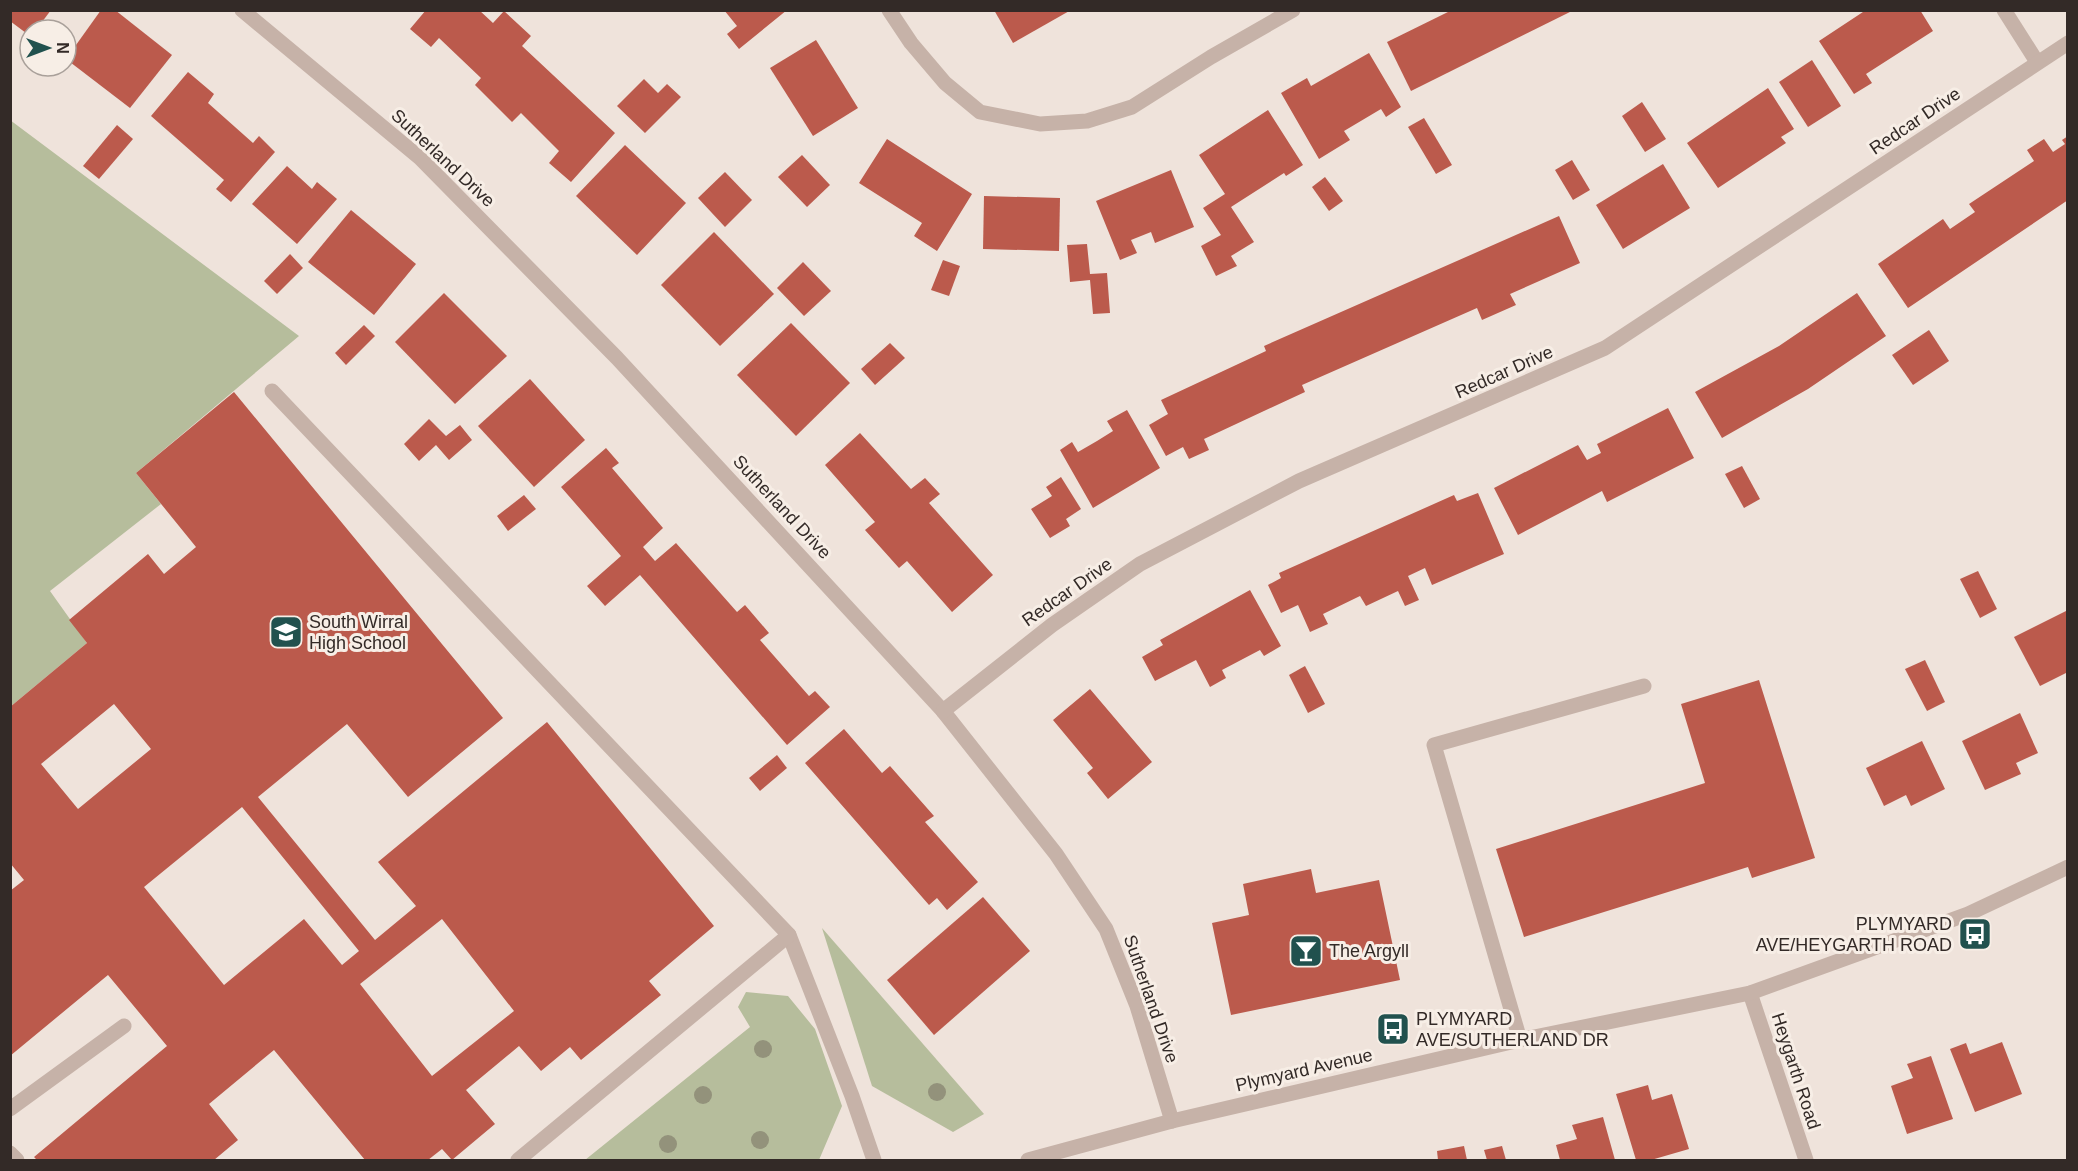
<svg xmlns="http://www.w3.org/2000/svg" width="2078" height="1171" font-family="Arial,sans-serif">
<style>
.green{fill:#b6bd9c}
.building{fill:#bb5a4c;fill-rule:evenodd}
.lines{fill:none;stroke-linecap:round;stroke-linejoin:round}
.minor{stroke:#c6b2a8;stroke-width:15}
.tree{fill:#93927b}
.labels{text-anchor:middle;stroke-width:6;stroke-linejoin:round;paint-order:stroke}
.street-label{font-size:18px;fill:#332a27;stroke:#f7eee6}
.poi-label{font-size:18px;fill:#332a27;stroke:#f7eee6;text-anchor:start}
</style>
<rect width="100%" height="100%" fill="#efe3db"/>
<!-- green -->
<g class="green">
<path d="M10,120L299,336L136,473L161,504L50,591L87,643L10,707Z"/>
<path d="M822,928L984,1114L953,1132L872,1086Z"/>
<path d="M746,992L788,996L815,1029L842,1106L819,1160H585L750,1027L738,1007Z"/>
</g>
<!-- building -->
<g class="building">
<path d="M10,10H51L36,30H30V36L10,21Z"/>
<path d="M101,10H115L172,55L130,108L66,59Z"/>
<path d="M426,10H479L493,23L504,11L531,36L522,46L615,133L571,182L549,163L559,151L521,113L512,122L475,85L481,78L439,38L431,47L410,29Z"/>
<path d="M724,10H787L739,49L727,34L737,26Z"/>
<path d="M994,10H1071L1013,43Z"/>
<path d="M1452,10H1574L1411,91L1387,42Z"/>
<path d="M1866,10H1920L1933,31L1866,74L1872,83L1854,94L1819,41Z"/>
<path d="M816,40L858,108L813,136L770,68Z"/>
<path d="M1369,53L1401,107L1386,117L1381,109L1344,131L1350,140L1319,159L1281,93L1307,78L1311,86Z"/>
<path d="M1812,60L1841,106L1808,127L1779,82Z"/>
<path d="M188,72L214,94L208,103L253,143L259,136L275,152L231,202L216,189L224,180L151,116Z"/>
<path d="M644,79L658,93L667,84L681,97L645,133L617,106Z"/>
<path d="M1768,88L1794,129L1781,137L1786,143L1718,188L1687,143Z"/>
<path d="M1642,102L1666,139L1645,152L1622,116Z"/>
<path d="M1268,110L1303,165L1286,176L1284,173L1231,207L1254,242L1231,256L1237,266L1216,276L1201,246L1221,235L1203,208L1225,194L1199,155Z"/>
<path d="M1424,118L1452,165L1436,174L1408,127Z"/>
<path d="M117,125L133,139L99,179L83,166Z"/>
<path d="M2068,136V200L1908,308L1878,264L1943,219L1950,229L1975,212L1969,204L2034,161L2027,150L2044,139L2053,152L2065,144L2062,140Z"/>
<path d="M887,139L972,194L937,251L914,236L922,223L859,183Z"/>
<path d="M625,145L686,203L637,255L576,196Z"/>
<path d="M802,155L830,185L807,207L778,177Z"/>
<path d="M1572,160L1590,190L1573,200L1555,170Z"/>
<path d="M1663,164L1690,208L1623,249L1596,205Z"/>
<path d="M287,166L312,189L317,182L337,199L297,244L252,204Z"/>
<path d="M1171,170L1194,227L1155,243L1151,232L1131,240L1137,253L1120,260L1096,201Z"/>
<path d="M725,172L752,200L725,227L698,198Z"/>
<path d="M1325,177L1343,201L1329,211L1312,187Z"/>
<path d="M984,196L1060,198L1059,251L983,249Z"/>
<path d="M351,210L416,264L374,315L308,262Z"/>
<path d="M1559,216L1580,263L1510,294L1516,305L1482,320L1477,308L1302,385L1305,392L1204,439L1209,450L1189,459L1183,447L1166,456L1149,425L1168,414L1161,400L1266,351L1264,346Z"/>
<path d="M714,232L774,294L720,346L661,285Z"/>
<path d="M1087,244L1090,274L1107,273L1110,313L1093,314L1090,280L1070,282L1067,245Z"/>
<path d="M290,254L303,268L277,294L264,281Z"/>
<path d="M943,260L960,266L949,296L931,290Z"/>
<path d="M803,262L831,291L804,316L777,288Z"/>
<path d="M444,293L507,356L455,404L395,342Z"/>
<path d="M1857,293L1886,336L1808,389L1722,438L1695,392L1779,346Z"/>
<path d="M791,323L850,383L796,436L737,375Z"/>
<path d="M364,325L375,336L346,365L335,353Z"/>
<path d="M1929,330L1949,361L1913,385L1892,355Z"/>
<path d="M890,343L905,358L875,385L861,369Z"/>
<path d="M530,379L585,440L534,487L478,426Z"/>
<path d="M234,392L503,718L408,797L347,724L258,797L375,940L416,906L378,862L547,722L714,926L649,981L661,995L581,1060L570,1047L541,1071L519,1046L466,1090L495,1124L452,1160L442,1149L428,1160H365L274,1050L209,1104L238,1140L214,1160H37L34,1157L167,1046L108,975L10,1056V891L24,880L10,863V707L87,643L69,620L148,554L164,574L196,547L136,473ZM114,704L151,749L78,809L41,764ZM242,807L359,951L342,965L304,919L224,985L144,887ZM442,919L514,1011L432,1076L360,984Z"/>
<path d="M1668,408L1694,458L1607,502L1602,491L1518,535L1494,488L1578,445L1587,460L1601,453L1597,444Z"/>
<path d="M1127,410L1160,468L1093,508L1060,450L1072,442L1078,452L1097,441L1113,431L1107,421Z"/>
<path d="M429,419L446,436L460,425L472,440L449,460L436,445L419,461L404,444Z"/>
<path d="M860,433L911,489L925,478L940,494L929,503L993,575L952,612L907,561L899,568L865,530L875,522L825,465Z"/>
<path d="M606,448L619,463L612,468L663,528L643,547L655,561L676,543L737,612L745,605L769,633L760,640L809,696L815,691L830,707L787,745L640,575L605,606L587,586L621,556L561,487Z"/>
<path d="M1742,466L1760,499L1744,508L1725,474Z"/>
<path d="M1061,477L1081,509L1066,519L1070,526L1050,538L1031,509L1052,496L1046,487Z"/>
<path d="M1478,493L1504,554L1432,585L1425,568L1408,576L1419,600L1405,606L1398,591L1366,606L1360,596L1323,614L1328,624L1310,632L1298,605L1281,613L1268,585L1281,578L1279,573L1454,495L1457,501Z"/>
<path d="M524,495L536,509L508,531L497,516Z"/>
<path d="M1978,571L1997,609L1980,618L1960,579Z"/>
<path d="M1250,590L1281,646L1264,656L1260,650L1222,670L1226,678L1210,687L1196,660L1155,681L1142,657L1163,645L1160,640Z"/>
<path d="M2068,610V672L2040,686L2014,637Z"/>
<path d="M1925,660L1945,702L1927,711L1905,669Z"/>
<path d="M1305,666L1325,704L1308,713L1289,675Z"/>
<path d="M1759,680L1815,858L1752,878L1748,867L1524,937L1496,849L1705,783L1681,704Z"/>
<path d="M1090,689L1152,762L1108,799L1087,773L1093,768L1053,720Z"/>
<path d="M2020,713L2038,753L2016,763L2021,774L1985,790L1962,741Z"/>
<path d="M844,729L882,773L890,766L934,816L925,822L978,882L947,910L937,898L929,905L805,763Z"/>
<path d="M1922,741L1945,789L1911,806L1906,795L1884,806L1866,768Z"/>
<path d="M777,755L787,768L760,791L749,778Z"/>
<path d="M1311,869L1316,893L1379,880L1400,980L1231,1015L1212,923L1249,915L1243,884Z"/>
<path d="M983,897L1030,951L934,1035L887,980Z"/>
<path d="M2002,1042L2022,1094L1975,1112L1950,1049L1966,1043L1970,1054Z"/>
<path d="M1931,1056L1953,1119L1907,1134L1891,1086L1913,1078L1907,1064Z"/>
<path d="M1648,1085L1652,1100L1672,1094L1689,1149L1651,1160H1636L1616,1094Z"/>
<path d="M1603,1117L1615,1160H1560L1556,1145L1577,1139L1572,1125Z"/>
<path d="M1464,1146L1467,1160H1438L1437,1151Z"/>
<path d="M1502,1146L1506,1160H1487L1484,1150Z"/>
</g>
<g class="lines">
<!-- minor -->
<g class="minor">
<path d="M242,10L420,158L617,358L943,711L1056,854L1106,929L1137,1006L1172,1121"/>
<path d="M889,10L911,43L945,83L980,112L1040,124L1087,121L1132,107L1211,57L1293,10"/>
<path d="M2004,10L2037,62"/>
<path d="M272,391L789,935L852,1096L874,1160"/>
<path d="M943,711L1052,625L1140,564L1299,481L1605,348L2068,43"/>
<path d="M1750,993L1806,1160"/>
<path d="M1520,1040L1434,745L1644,686"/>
<path d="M10,1109L124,1026"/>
<path d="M10,1153L17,1160"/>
<path d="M518,1160L789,935"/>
<path d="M1028,1160L1172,1121L1520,1040L1750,993L1968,914L2068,867"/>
</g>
</g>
<!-- trees -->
<g class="tree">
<circle cx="763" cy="1049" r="9"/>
<circle cx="937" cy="1092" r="9"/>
<circle cx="703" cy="1095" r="9"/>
<circle cx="760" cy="1140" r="9"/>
<circle cx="668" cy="1144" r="9"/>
</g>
<!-- icons -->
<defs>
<symbol id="school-square" viewBox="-11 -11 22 22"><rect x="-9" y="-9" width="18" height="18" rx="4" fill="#21514e" stroke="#f7eee6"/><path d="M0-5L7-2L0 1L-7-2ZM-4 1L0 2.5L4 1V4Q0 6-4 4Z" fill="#fff"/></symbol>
<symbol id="bus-square" viewBox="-11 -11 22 22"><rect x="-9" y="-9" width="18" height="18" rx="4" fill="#21514e" stroke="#f7eee6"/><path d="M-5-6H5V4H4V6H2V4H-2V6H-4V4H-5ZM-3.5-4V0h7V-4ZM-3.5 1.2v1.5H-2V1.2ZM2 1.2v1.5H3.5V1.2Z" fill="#fff"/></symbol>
<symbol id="bar-square" viewBox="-11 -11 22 22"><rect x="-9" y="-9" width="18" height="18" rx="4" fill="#21514e" stroke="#f7eee6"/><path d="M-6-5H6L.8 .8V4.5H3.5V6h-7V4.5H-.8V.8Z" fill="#fff"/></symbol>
</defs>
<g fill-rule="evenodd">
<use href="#school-square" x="267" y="613" width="38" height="38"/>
<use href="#bus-square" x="1956" y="915" width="38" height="38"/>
<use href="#bar-square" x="1287" y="932" width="38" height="38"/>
<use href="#bus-square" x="1374" y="1010" width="38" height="38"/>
</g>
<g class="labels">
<!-- street labels -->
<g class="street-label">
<text transform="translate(1915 121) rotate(-34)" y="6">Redcar Drive</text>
<text transform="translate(443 158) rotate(43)" y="6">Sutherland Drive</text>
<text transform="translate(1504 372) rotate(-24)" y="6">Redcar Drive</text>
<text transform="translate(782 507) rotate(47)" y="6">Sutherland Drive</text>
<text transform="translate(1067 592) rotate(-35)" y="6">Redcar Drive</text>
<text transform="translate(1151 999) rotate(71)" y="6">Sutherland Drive</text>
<text transform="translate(1304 1070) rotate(-13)" y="6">Plymyard Avenue</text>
<text transform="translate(1796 1071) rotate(72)" y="6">Heygarth Road</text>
</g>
<!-- poi labels -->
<g class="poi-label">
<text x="309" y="628">South Wirral<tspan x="309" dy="21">High School</tspan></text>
<text x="1952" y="930" text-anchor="end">PLYMYARD<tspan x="1952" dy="21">AVE/HEYGARTH ROAD</tspan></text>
<text x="1329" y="957">The Argyll</text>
<text x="1416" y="1025">PLYMYARD<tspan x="1416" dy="21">AVE/SUTHERLAND DR</tspan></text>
</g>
</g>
<!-- border -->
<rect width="2078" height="1171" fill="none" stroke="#332a27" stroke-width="24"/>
<!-- north arrow -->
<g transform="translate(48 48) rotate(90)"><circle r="28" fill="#f7eee6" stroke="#a9a09a" stroke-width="1.5"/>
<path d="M0-4.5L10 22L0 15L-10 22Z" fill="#21514e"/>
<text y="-9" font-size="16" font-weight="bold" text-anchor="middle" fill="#332a27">N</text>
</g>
</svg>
